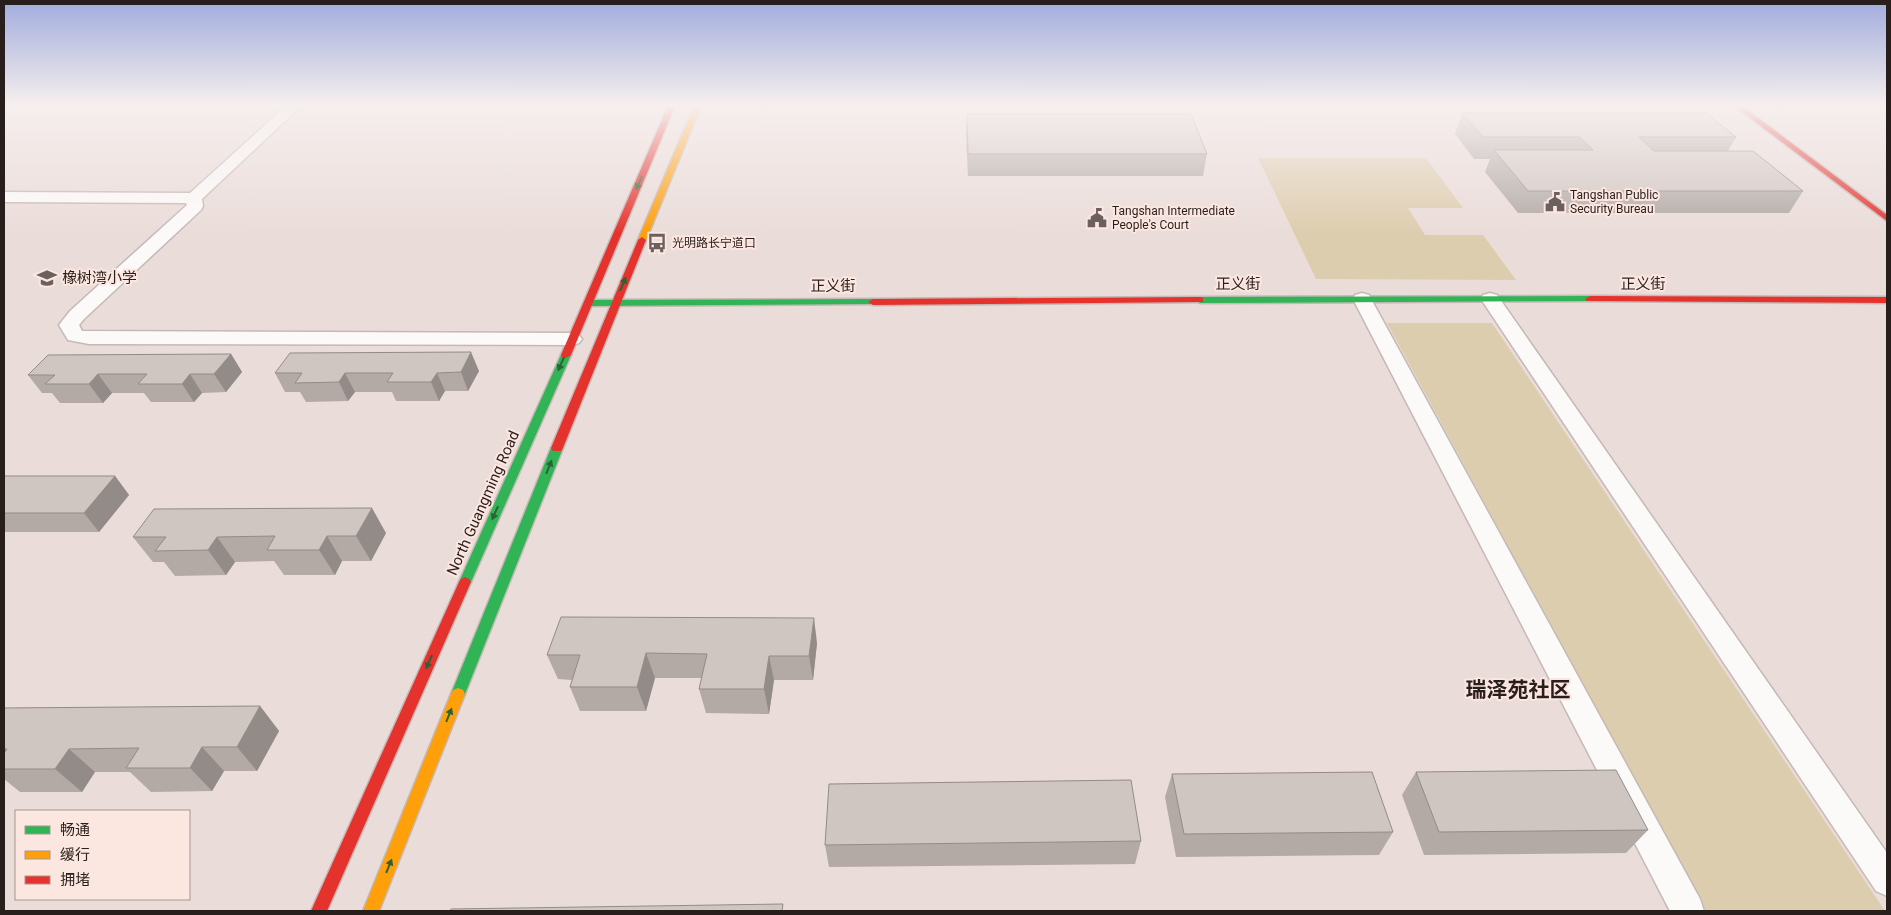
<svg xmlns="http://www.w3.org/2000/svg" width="1891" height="915" font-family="Roboto,'Noto Sans SC',sans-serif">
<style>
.green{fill:#ddcdaf}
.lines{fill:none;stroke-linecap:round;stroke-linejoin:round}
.street-casing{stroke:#c4b9b6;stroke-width:3}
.fast-casing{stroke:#c4b9b6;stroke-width:3}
.slow-casing{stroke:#c4b9b6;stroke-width:3}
.jam-casing{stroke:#c4b9b6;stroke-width:3}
.street{fill:#fcfaf9;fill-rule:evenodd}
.fast{fill:#30b455;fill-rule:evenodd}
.slow{fill:#ff9f0a;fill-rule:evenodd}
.jam{fill:#e5322d;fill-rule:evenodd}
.wall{fill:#b3aaa6}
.shaded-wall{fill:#928b87}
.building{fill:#d0c6c1;stroke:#928b87}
.oneway{fill:#2c6236}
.labels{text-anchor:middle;stroke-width:4;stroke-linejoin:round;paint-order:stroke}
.far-poi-label{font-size:12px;fill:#281e1c;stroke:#fce6e0;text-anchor:start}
.poi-label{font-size:15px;fill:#281e1c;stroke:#fce6e0;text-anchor:start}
.street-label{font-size:15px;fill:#281e1c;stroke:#fce6e0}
.near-quarter-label{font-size:21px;font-weight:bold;fill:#281e1c;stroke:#fce6e0}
</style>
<rect width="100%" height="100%" fill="#eadcd9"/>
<!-- green -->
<g class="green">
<path d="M1258,158H1426L1463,208H1408L1425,235H1483L1516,280L1316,279Z"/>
<path d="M1387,323H1492L1885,911H1706Z"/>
</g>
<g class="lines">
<defs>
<g id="street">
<path d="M286,106H301L202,199L203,206L201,210L84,319L79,325L82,331L572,333L579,335L582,339L579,343L572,345L89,344L68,340L59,325L70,311L187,205L186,203L4,202V192L190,193Z"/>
<path d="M1362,293L1369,295L1371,299L1700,899L1704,911H1670L1353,299L1355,295Z"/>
<path d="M1490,293L1497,295L1887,853V896L1876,891L1481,299L1483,295Z"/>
</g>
<g id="fast">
<path d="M1590,296L1595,299L1593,301L1200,303L1195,300L1200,297Z"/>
<path d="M873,299L878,302L876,304L589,306L584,303L589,300Z"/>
<path d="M566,352L571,355L471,582L469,585L465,587L461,585L459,582L561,355Z"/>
<path d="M557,444L563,448L465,694L463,698L458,700L453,698L451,694L551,448Z"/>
</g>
<g id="slow">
<path d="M694,106H701L646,240L645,242H639L638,240Z"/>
<path d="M458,688L463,690L465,694L379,911H363L451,694L453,690Z"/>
</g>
<g id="jam">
<path d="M668,106H675L571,355L566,358L562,357L561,355Z"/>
<path d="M1734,106H1742L1887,215V221Z"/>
<path d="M642,237L646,240L563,448L561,451H553L551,448L638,240Z"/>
<path d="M1590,296L1887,297V303L1587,301L1585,299Z"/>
<path d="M1200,297L1203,298V302L873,305L868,302L873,299Z"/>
<path d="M465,577L469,579L471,582L327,911H311L459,582L461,579Z"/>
</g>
</defs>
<!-- street casing -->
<use href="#street" class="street-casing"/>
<!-- fast casing -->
<use href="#fast" class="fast-casing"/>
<!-- slow casing -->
<use href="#slow" class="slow-casing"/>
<!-- jam casing -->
<use href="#jam" class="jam-casing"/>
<!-- street -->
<use href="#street" class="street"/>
<!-- fast -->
<use href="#fast" class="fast"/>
<!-- slow -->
<use href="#slow" class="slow"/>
<!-- jam -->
<use href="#jam" class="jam"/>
</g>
<!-- wall -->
<g class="wall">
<path d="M1462,113L1736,137L1728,151L1803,191L1789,213H1518L1485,172L1490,159H1474L1455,134Z"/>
<path d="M967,114L1207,154L1203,176H968L966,135Z"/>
<path d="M231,354L242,372L226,392L202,393L194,402H151L144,393H112L103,403H60L52,393H42L28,375Z"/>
<path d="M479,371L468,391H445L439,401H396L392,392H355L348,401L306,402L300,392H285L275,373Z"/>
<path d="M4,476H115L129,495L99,532H4Z"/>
<path d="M386,533L371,561H342L335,575H284L274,561L235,562L226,575L175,576L164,562H153L133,537Z"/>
<path d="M817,643L813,680H774L769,714L706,713L699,689L702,678H655L646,711H580L570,687L572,680L558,679L547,655Z"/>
<path d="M260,706L279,731L257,771H224L212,791L151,792L130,772H95L82,792H20L4,779V708Z"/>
<path d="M1416,772L1648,830L1626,853L1424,855L1402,795Z"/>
<path d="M1172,774L1393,832L1379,855L1176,857L1165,797Z"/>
<path d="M1141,841L1135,864L829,867L825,845Z"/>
</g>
<!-- shaded-wall -->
<g class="shaded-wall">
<path d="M471,352L479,371L468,391L461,372Z"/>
<path d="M231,354L242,372L226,392L214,374Z"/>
<path d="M345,373L355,392L348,401L339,382Z"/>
<path d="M437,373L445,391L439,401L431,382Z"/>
<path d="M98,374L112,393L103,403L89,384Z"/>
<path d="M190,374L202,393L194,402L182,384Z"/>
<path d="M115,476L129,495L99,532L84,513Z"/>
<path d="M372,508L386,533L371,561L356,536Z"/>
<path d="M327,536L342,561L335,575L319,550Z"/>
<path d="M217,537L235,562L226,575L208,550Z"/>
<path d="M814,618L817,643L813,680L809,656Z"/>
<path d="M646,653L655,678L646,711L637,687Z"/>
<path d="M769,656L774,680L769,714L764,689Z"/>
<path d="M260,706L279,731L257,771L237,747Z"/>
<path d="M202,747L224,771L212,791L190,768Z"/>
<path d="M69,749L95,772L82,792L55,769Z"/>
</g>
<!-- building -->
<g class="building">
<path d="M1462,113H1706L1736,137H1639L1654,151H1753L1803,191H1528L1494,150H1593L1580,137H1483Z"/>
<path d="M967,114H1191L1207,154H968Z"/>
<path d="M471,352L461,372L437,373L431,382H387L393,373H345L339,382L295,383L302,373H275L290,353Z"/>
<path d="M231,354L214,374H190L182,384H138L147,374H98L89,384H45L55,375H28L48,355Z"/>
<path d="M4,476H115L84,513H4Z"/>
<path d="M372,508L356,536H327L319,550H267L275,536L217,537L208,550L155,551L166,537H133L154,509Z"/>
<path d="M561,617L814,618L809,656H769L764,689H699L707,654L646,653L637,687H570L580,655H547Z"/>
<path d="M260,706L237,747H202L190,768H126L139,748L69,749L55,769H4V753L7,749H4V708Z"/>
<path d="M1616,770L1648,830L1439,832L1416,772Z"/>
<path d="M1372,772L1393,832L1184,834L1172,774Z"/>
<path d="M1131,780L1141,841L825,845L829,784Z"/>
<path d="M783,904L782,911H450L451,909Z"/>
</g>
<!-- one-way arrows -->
<defs><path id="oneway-solid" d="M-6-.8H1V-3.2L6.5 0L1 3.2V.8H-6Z" transform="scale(1.25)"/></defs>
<g class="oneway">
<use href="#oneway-solid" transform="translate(639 183) rotate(113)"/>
<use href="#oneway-solid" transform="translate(623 284) rotate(-67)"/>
<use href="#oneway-solid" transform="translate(561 364) rotate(114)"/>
<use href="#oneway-solid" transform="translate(549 467) rotate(-68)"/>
<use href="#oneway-solid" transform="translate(495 513) rotate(114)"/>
<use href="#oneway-solid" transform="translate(429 662) rotate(114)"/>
<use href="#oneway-solid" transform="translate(449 715) rotate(-68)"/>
<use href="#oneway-solid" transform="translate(389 866) rotate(-68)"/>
</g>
<!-- sky -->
<linearGradient id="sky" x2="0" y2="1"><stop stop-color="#a1acdc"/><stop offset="0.45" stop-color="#f6efee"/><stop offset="1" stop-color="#f6efee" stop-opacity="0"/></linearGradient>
<rect width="1891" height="234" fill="url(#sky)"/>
<!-- icons -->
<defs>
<symbol id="civic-bare" viewBox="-9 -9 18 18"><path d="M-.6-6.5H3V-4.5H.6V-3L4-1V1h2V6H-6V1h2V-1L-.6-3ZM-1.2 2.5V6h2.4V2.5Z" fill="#6c605e" stroke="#fce6e0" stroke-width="2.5" paint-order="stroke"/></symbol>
<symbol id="bus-bare" viewBox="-9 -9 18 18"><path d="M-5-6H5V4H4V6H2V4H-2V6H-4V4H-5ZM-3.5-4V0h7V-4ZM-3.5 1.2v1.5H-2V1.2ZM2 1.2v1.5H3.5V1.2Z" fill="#6c605e" stroke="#fce6e0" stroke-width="2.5" paint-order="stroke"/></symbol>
<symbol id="school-bare" viewBox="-9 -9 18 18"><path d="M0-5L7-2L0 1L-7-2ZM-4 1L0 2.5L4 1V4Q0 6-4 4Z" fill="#6c605e" stroke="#fce6e0" stroke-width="2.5" paint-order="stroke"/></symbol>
</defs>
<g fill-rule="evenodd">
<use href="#civic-bare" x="1541" y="188" width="28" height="28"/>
<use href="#civic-bare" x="1083" y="204" width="28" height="28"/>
<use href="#bus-bare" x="643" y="229" width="28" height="28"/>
<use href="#school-bare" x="33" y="264" width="28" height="28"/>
</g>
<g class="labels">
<!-- far-poi labels -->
<g class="far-poi-label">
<text x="1570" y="199">Tangshan Public<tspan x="1570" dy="14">Security Bureau</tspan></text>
<text x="1112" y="215">Tangshan Intermediate<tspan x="1112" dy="14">People's Court</tspan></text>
<text x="672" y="247">光明路长宁道口</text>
</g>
<!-- poi labels -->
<g class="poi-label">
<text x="62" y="283">橡树湾小学</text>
</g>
<!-- street labels -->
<g class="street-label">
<text x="1238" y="289">正义街</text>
<text x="1643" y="289">正义街</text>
<text x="833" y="291">正义街</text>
<text transform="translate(483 503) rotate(-66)" y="5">North Guangming Road</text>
</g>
<!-- near-quarter labels -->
<g class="near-quarter-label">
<text x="1518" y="697">瑞泽苑社区</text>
</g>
</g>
<!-- border -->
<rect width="1891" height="915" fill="none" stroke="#281e1c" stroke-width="10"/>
<!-- legend -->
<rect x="15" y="810" width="175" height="90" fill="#fce6e0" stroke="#a79692"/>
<rect x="25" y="826" width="25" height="8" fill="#30b455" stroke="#a79692"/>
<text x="60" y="835" font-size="15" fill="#281e1c">畅通</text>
<rect x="25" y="851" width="25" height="8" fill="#ff9f0a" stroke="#a79692"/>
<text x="60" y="860" font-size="15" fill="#281e1c">缓行</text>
<rect x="25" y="876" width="25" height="8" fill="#e5322d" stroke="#a79692"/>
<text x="60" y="885" font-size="15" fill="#281e1c">拥堵</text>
</svg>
